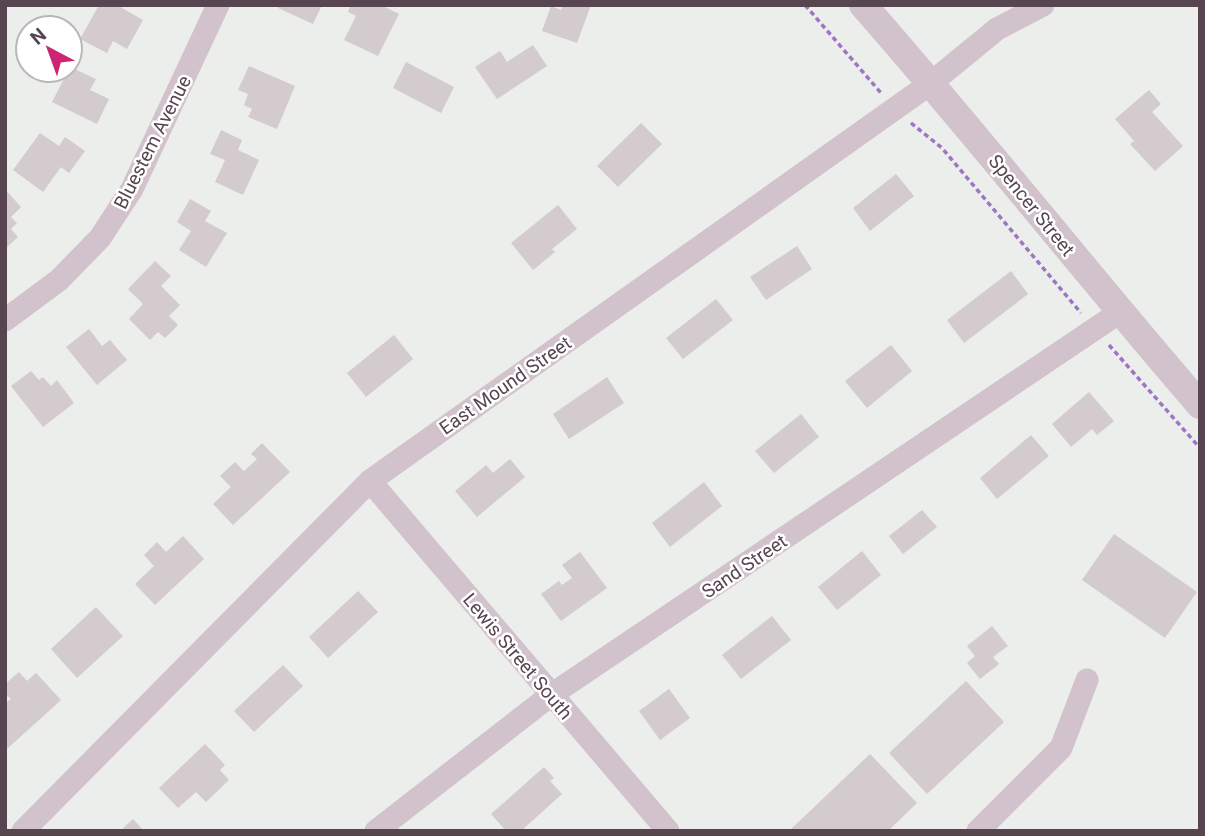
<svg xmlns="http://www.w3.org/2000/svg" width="1205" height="836" font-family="Roboto,sans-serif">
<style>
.building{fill:#d3cbce}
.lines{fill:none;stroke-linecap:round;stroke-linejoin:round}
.path{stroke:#9c76c5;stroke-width:3.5;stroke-dasharray:5 3.5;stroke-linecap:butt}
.minor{stroke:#d2c2cb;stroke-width:23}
.tertiary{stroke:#d2c2cb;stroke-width:28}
.labels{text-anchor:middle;stroke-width:5;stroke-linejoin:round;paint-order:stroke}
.street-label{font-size:19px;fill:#57454f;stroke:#fff}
</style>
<rect width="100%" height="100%" fill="#ebeeeb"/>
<!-- building -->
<g class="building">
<path d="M99,5H117L143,20L127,49L113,41L107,53L80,39Z"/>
<path d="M279,5H322L313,24L278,8Z"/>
<path d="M351,5H381L399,14L378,56L344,40L356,16L348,12Z"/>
<path d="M563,5H591L577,43L542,31L551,6L561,10Z"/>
<path d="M533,45L547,66L497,99L475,67L500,51L507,62Z"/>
<path d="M406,62L454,87L441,113L393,88Z"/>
<path d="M249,66L295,86L277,129L248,117L252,109L244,105L248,94L238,90Z"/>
<path d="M70,67L96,79L90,90L109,99L97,124L52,102Z"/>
<path d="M1149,90L1161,104L1152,112L1183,146L1155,171L1130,144L1134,141L1115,119Z"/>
<path d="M641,123L662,144L618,187L597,166Z"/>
<path d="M221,130L242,140L238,150L259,160L243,195L215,182L225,160L210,154Z"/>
<path d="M40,133L59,146L65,137L85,151L69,173L61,167L43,192L13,170Z"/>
<path d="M896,174L914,196L870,231L853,208Z"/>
<path d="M5,189L21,207L11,217L17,223L11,229L18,237L5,249Z"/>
<path d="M190,199L211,211L205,221L227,233L206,267L179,250L191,231L177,222Z"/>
<path d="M558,205L577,229L552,249L555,252L533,270L511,243Z"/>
<path d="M797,246L812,269L766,300L750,277Z"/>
<path d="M155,261L171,276L161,286L180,305L169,316L178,325L165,338L158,332L150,340L129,319L143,304L128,289Z"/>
<path d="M1011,271L1028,294L964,343L947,320Z"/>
<path d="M716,299L733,320L683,359L666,338Z"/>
<path d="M89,329L102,346L110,340L127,360L97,385L66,347Z"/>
<path d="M394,335L413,359L366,397L347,373Z"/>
<path d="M891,345L912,371L867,408L845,381Z"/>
<path d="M31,371L39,380L43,377L51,386L57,380L74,403L43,427L11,386Z"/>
<path d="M607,377L624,403L569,439L553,414Z"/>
<path d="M1089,392L1114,421L1097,435L1092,429L1071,447L1052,424Z"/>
<path d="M801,414L819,437L774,473L755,451Z"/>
<path d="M1031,435L1049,456L997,499L980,478Z"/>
<path d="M262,443L290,472L233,525L213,504L231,487L220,476L235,462L244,471L257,459L251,454Z"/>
<path d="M510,459L525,477L477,517L455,491L486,465L493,473Z"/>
<path d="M704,482L722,506L670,547L652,523Z"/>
<path d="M922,510L937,527L903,554L889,536Z"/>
<path d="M1114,534L1197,592L1165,638L1082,580Z"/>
<path d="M183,536L204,559L155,605L135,584L154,566L144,555L157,542L166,552Z"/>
<path d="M862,551L881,575L837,610L818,587Z"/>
<path d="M580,552L607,588L561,621L541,594L559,581L562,585L572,578L562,565Z"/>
<path d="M358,591L378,612L328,658L309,637Z"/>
<path d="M96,607L123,636L77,678L51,649Z"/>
<path d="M772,616L791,640L741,679L722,655Z"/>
<path d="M992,626L1008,646L993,657L999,664L980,679L967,663L975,656L967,646Z"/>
<path d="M283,665L303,686L254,732L234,711Z"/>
<path d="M19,672L27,681L36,673L61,700L8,748L5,745V704L11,699L5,693V684Z"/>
<path d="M966,681L1004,722L927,794L889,753Z"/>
<path d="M669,689L690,718L660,740L639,711Z"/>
<path d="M205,744L225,765L220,770L229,780L206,802L196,792L178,808L159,788Z"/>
<path d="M870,754L917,803L888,831H789Z"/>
<path d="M544,767L554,778L550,781L562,794L521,831H506L491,814Z"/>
<path d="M133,819L144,831H120Z"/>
</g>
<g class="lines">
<!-- path -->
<g class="path">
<path d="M805,5L881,93"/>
<path d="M911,123L942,148L1081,313"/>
<path d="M1109,345L1200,448"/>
</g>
<!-- minor -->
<g class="minor">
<path d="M5,320L59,280L100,238L132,189L218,5"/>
<path d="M370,481L668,831"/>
<path d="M23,831L370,481L931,83L997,29L1043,5"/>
<path d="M376,831L551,695L1120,312"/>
<path d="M978,831L1061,748L1087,680"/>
</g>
<!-- tertiary -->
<path class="tertiary" d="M863,5C978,136 1086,273 1200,405"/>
</g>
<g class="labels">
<!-- street labels -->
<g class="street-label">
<text transform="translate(152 142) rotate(-63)" y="7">Bluestem Avenue</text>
<text transform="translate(1032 205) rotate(51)" y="7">Spencer Street</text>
<text transform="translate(505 385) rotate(-35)" y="7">East Mound Street</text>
<text transform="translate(744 566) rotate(-34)" y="7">Sand Street</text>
<text transform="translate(518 656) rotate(50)" y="7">Lewis Street South</text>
</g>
</g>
<!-- border -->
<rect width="1205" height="836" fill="none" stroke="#57454f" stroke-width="14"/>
<!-- north arrow -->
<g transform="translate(49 49) rotate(319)"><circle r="33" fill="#ffffff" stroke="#bcb5b9" stroke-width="2"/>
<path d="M0-5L12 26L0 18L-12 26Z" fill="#ce2573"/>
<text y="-10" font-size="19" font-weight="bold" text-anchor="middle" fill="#57454f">N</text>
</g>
</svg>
